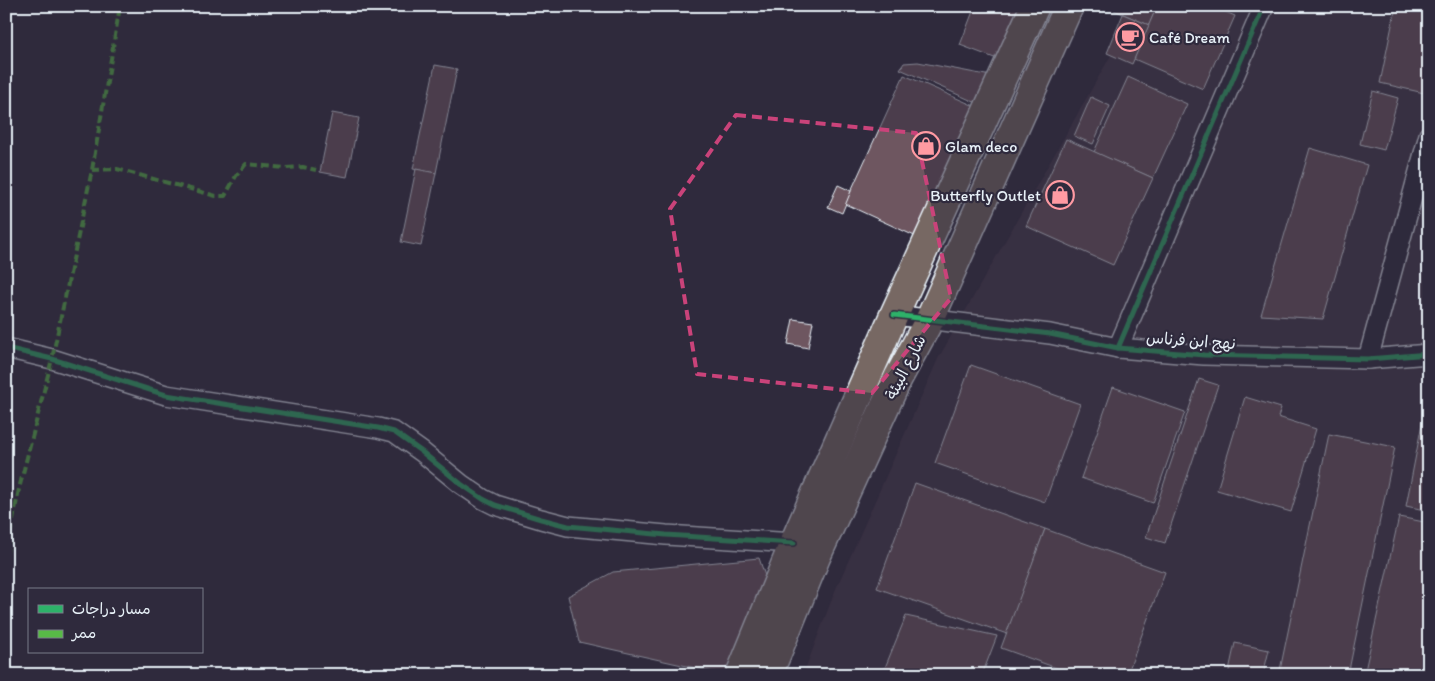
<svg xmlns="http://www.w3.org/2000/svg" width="1435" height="681" font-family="Itim,'Playpen Sans Arabic',sans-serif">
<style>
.built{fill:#423748}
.building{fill:#6e5660;stroke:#e8f1f8}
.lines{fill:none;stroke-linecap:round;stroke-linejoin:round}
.minor-casing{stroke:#e8f1f8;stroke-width:22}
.primary-casing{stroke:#e8f1f8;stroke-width:31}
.minor{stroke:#2f2a3d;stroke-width:19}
.primary{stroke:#776864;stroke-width:28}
.quiet{stroke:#58b947;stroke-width:4;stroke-dasharray:8 4;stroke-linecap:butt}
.cycleway-casing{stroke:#2f2a3d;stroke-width:8}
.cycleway{stroke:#2db169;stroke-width:5}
.marked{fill:none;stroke:#ca437a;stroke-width:4;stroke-dasharray:10 6;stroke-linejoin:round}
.labels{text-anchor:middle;stroke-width:4.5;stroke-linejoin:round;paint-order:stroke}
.poi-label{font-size:16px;fill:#e8f1f8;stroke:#2f2a3d;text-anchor:start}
.street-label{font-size:16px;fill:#e8f1f8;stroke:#2f2a3d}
</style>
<rect width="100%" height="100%" fill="#2f2a3d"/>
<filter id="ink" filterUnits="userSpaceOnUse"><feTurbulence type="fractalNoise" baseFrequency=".02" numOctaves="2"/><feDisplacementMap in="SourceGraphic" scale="10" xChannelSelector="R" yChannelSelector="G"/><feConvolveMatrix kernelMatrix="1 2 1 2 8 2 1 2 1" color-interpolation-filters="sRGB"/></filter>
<g filter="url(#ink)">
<!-- built -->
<path class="built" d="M1139,6H1429V675H803L835,591L938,359Z"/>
<!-- building -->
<g class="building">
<path d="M975,6H1020L997,59L960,45Z"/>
<path d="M1116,6H1157L1149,25L1114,10Z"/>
<path d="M1157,6H1212L1235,16L1203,89L1134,59Z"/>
<path d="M1396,6H1429V69L1424,93L1380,83Z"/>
<path d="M1123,14L1149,25L1132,64L1107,53Z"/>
<path d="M918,62L991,76L979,104L900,69L904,63Z"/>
<path d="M435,65L457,69L436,173L413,169Z"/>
<path d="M904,75L979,108L919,238L845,204Z"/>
<path d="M1128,77L1187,104L1153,178L1094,152Z"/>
<path d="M1373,91L1398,98L1384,150L1360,144Z"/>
<path d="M1091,97L1110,106L1093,144L1074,136Z"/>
<path d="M332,113L359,118L347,177L320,172Z"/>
<path d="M1066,139L1153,178L1113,265L1026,226Z"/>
<path d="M1310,148L1367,165L1323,319L1261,315Z"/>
<path d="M416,169L436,173L421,246L401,242Z"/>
<path d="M838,185L851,191L842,213L828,207Z"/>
<path d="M793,319L813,322L808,348L788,344Z"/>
<path d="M971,365L1080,404L1045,502L935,463Z"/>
<path d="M1199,379L1218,385L1165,543L1146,537Z"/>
<path d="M1113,387L1185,412L1153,503L1081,478Z"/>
<path d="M1429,387V511L1406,506Z"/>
<path d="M1245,397L1281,408L1278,417L1316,429L1291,512L1217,490Z"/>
<path d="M1329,434L1395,447L1348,675H1279Z"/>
<path d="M915,483L1045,529L1007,634L877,588Z"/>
<path d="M1399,517L1429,523V675H1364Z"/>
<path d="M1045,529L1165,572L1127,675H1076L1001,648Z"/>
<path d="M759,558L767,582L727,675L579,642L568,596L613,572Z"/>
<path d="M906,616L997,636L982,675H882Z"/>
<path d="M1235,643L1269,650L1263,675H1228Z"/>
</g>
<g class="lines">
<defs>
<g id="minor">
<path d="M894,315L1050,334L1118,348L1204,355L1368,359L1429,354"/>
<path d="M6,348L52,359L166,395L378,428L394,432L422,452L461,484L483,499L495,505L541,519L568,526L666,535L794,543"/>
<path d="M1118,348L1264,6"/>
<path d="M1368,359L1429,135"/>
</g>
<g id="primary">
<path d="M740,675L794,543L894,315L1035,6"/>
<path d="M768,675L816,557L898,378L930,319L1069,6"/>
</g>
</defs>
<!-- minor casing -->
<use href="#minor" class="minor-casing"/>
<!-- primary casing -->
<use href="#primary" class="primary-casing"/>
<!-- minor -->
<use href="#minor" class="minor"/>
<!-- primary -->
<use href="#primary" class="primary"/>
<!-- quiet -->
<g class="quiet">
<path d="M92,170L117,169L216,196H225L236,176L246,164L285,168L303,167L316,170"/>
<path d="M6,556L19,489L52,359L92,170L120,6"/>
</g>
<defs>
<g id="cycleway">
<path d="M894,315L1050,334L1118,348L1204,355L1368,359L1429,354"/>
<path d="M6,348L52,359L166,395L378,428L394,432L422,452L461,484L483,499L495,505L541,519L568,526L666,535L794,543"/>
<path d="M1118,348L1264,6"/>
</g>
</defs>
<!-- cycleway casing -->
<use href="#cycleway" class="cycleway-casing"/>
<!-- cycleway -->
<use href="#cycleway" class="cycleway"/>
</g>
</g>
<!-- marked area -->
<path d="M0 0H1435V681H0ZM736,115L916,133L951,298L872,393L697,374L670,209Z" fill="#2f2a3d" fill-opacity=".55" fill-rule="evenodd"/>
<path class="marked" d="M736,115L916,133L951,298L872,393L697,374L670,209Z"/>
<!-- icons -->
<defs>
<symbol id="cafe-ring" viewBox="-11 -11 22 22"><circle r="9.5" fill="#2f2a3d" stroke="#ff9aa2" stroke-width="1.5"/><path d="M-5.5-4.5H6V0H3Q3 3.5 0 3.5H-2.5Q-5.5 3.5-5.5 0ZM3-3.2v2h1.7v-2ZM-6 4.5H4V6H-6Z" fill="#ff9aa2"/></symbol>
<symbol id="shop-ring" viewBox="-11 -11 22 22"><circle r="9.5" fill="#2f2a3d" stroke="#ff9aa2" stroke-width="1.5"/><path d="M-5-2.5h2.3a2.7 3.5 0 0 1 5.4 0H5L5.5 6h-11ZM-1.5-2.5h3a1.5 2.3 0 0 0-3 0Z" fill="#ff9aa2"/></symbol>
</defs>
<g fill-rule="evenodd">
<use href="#cafe-ring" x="1114" y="21" width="32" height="32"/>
<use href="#shop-ring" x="910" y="130" width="32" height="32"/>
<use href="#shop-ring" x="1044" y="179" width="32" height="32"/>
</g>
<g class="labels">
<!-- poi labels -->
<g class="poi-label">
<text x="1149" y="43">Café Dream</text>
<text x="945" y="152">Glam deco</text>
<text x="1041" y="201" text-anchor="end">Butterfly Outlet</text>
</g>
<!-- street labels -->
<g class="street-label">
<text transform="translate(1191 340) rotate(4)" y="6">نهج ابن فرناس</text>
<text transform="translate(905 367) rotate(-63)" y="6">شارع البيئة</text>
</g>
</g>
<!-- margin -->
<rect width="1435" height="681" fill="none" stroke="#2f2a3d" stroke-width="25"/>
<rect x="12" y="12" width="1410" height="656" fill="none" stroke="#e8f1f8" stroke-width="2" filter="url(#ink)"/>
<!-- legend -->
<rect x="28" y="588" width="175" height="65" fill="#2f2a3d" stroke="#797a88"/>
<rect x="38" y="605" width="25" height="8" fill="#2db169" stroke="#797a88"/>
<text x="72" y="614" font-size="15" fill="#e8f1f8">مسار دراجات</text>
<rect x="38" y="630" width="25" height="8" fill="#58b947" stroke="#797a88"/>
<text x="72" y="638" font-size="15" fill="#e8f1f8">ممر</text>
</svg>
